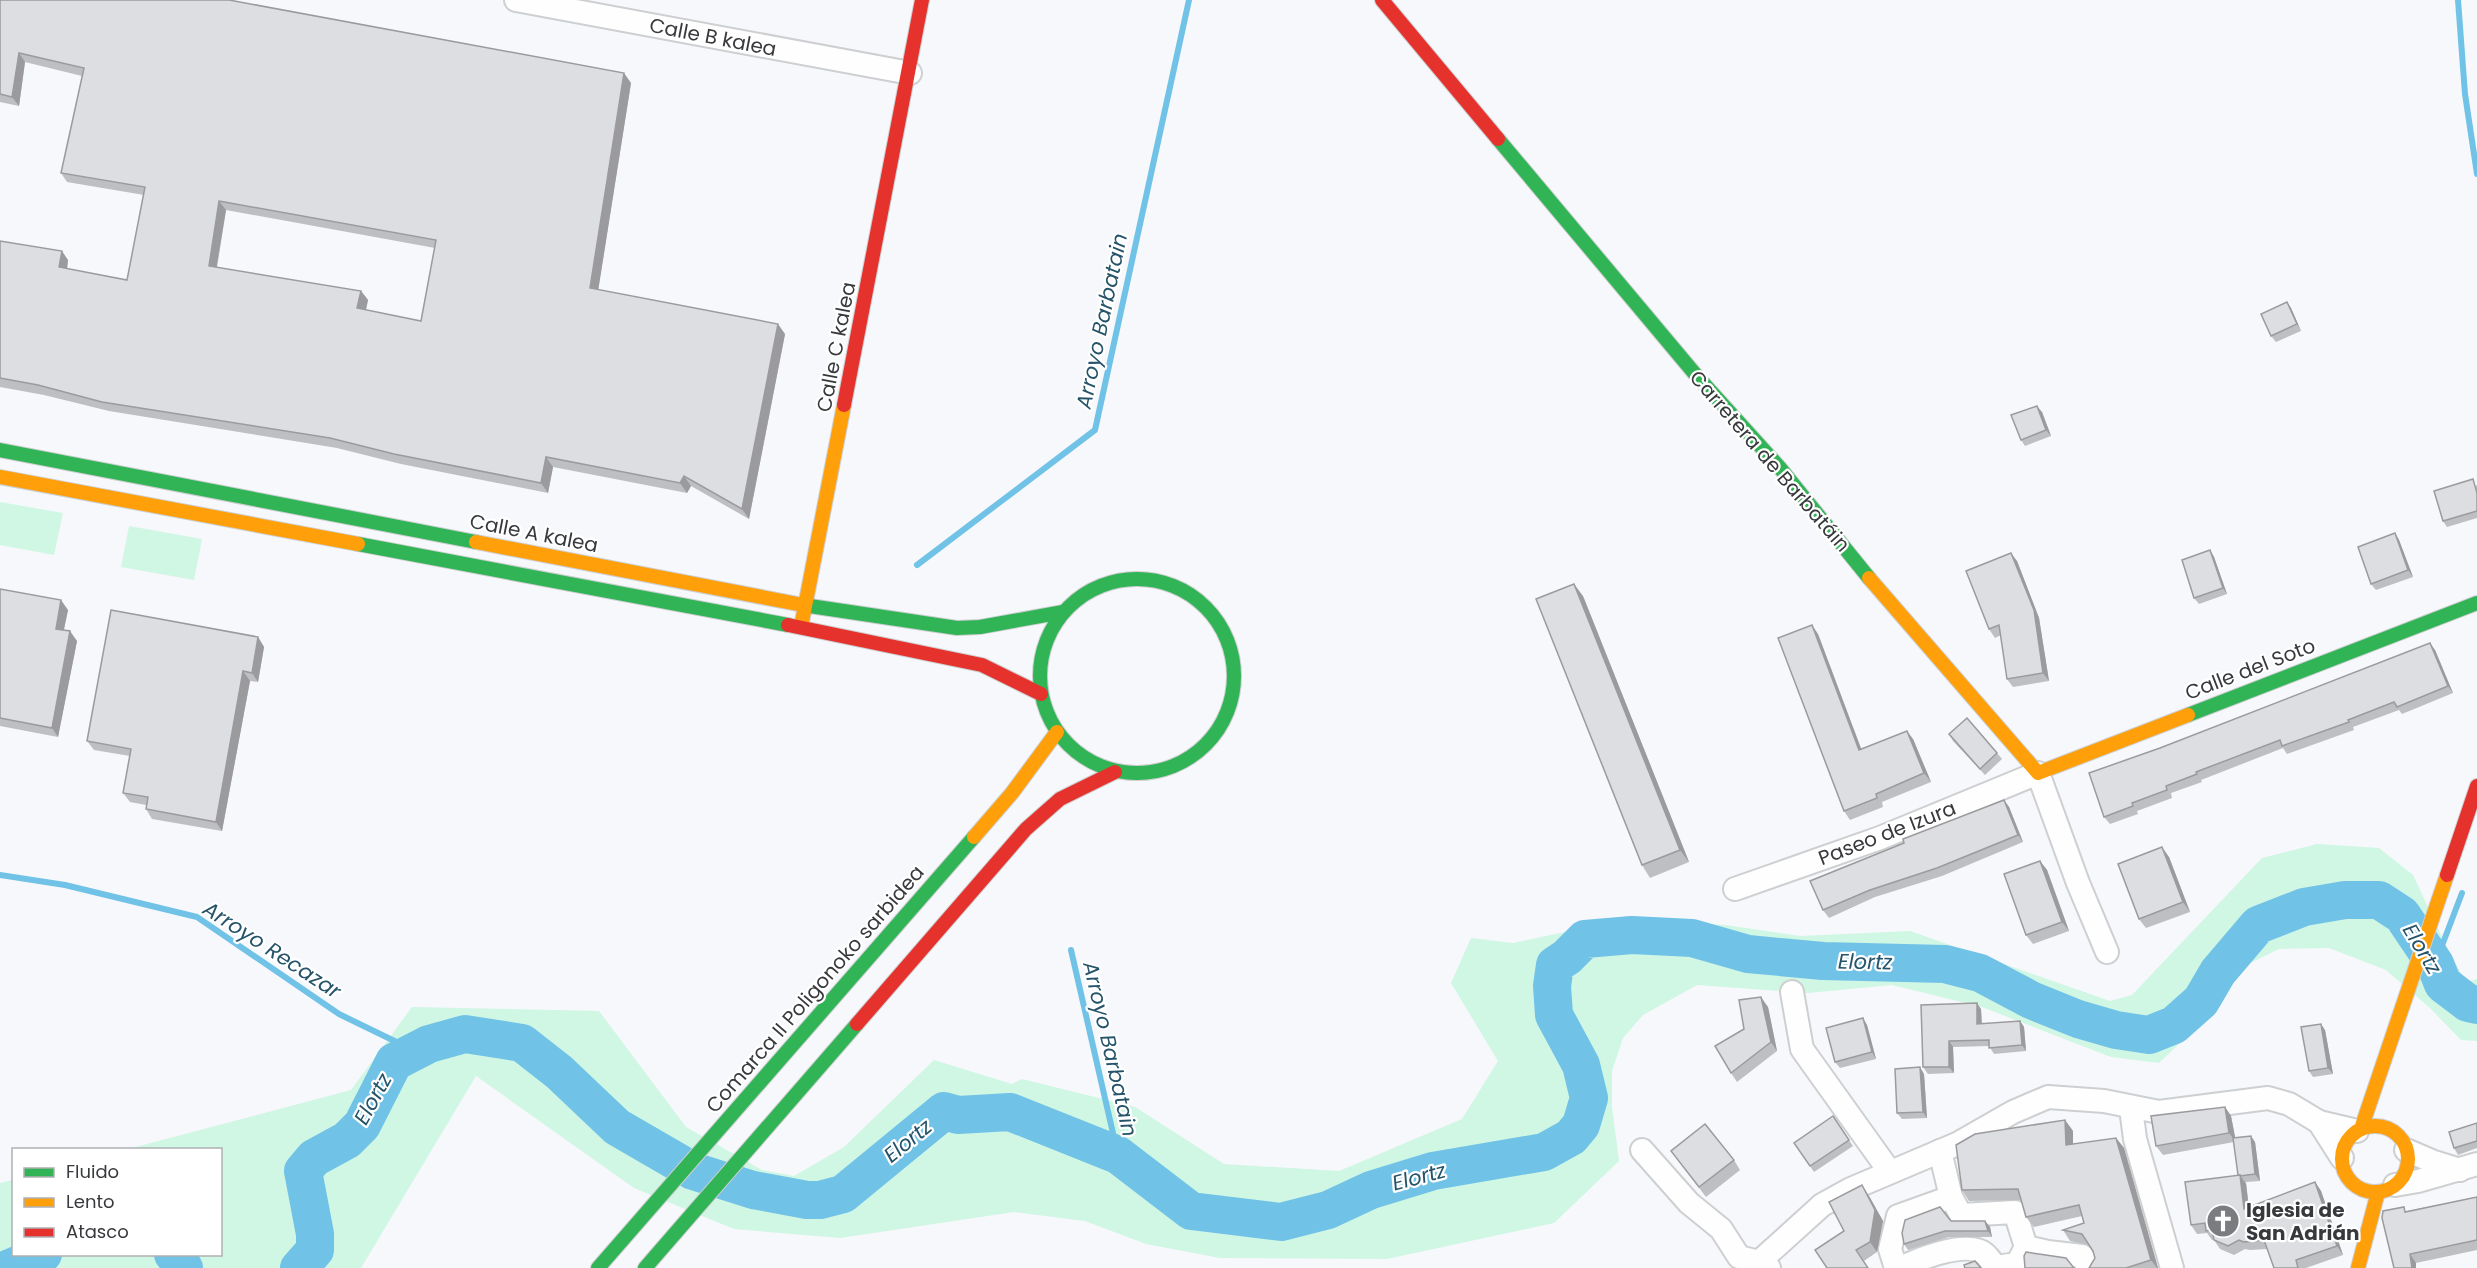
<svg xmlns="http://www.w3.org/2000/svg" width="2477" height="1268" font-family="Poppins,sans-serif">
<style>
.green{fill:#d0f6e4}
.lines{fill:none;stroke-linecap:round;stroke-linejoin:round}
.stream{stroke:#71c2e7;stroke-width:6}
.river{stroke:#71c2e7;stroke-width:38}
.street-casing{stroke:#cdcfd1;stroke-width:26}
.fast-casing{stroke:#cdcfd1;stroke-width:16}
.slow-casing{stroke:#cdcfd1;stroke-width:16}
.jam-casing{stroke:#cdcfd1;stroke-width:16}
.street{stroke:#fefefe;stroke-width:22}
.fast{stroke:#30b455;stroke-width:14}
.slow{stroke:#ff9f0a;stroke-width:14}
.jam{stroke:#e5322d;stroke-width:14}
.wall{fill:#bebfc2;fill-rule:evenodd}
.shaded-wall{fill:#9b9b9e}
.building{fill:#dddee1;stroke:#9b9b9e;stroke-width:1.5;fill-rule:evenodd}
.labels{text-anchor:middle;stroke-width:4.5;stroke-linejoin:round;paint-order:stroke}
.street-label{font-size:20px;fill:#38393c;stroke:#fff}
.poi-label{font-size:20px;font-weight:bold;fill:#38393c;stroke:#fff;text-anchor:start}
.water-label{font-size:21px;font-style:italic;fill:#255369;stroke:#fff}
</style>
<rect width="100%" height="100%" fill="#f6f8fb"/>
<!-- green -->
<g class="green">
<path d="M0,502L63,513L54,555L0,545Z"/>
<path d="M129,526L202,539L194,580L121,567Z"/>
<path d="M2317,844L2379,848L2413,875L2446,946L2466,982L2477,979V1041L2461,1040L2430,1008L2386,970L2329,948L2279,949L2246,965L2210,1014L2159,1063L2111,1057L1982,1007L1892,985L1808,993L1697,985L1643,1015L1623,1038L1612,1071V1107L1619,1161L1554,1223L1387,1259L1220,1258L1146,1244L1085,1221L1014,1212L840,1238L734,1229L634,1188L476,1076L361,1268H0V1183L13,1180L14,1254H220V1150L128,1149L351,1090L412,1007L599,1011L686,1127L762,1170L794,1176L844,1147L934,1060L1012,1084L1022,1079L1135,1107L1224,1164L1339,1171L1462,1119L1498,1061L1451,983L1471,938L1513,943L1616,921L1725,925L1800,936L1910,931L2110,1001L2132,995L2262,858Z"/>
</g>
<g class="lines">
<!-- stream -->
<g class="stream">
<path d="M2458,0L2465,94L2477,174"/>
<path d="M917,565L1095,430L1189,0"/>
<path d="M0,875L65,885L197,917L339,1014L413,1050"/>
<path d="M1071,950L1118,1155"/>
<path d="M2435,964L2462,893"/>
</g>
<!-- river -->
<g class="river">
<path d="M173,1254L184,1268"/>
<path d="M10,1268L43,1254"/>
<path d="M299,1268L315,1250V1234L303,1171L314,1158L347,1140L362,1125L394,1062L429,1044L465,1034L522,1043L559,1072L617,1127L693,1171L753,1190L807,1200H820L843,1194L944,1111L958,1115L1010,1112L1118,1155L1191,1211L1281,1222L1328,1210L1371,1190L1433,1171L1544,1152L1571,1137L1581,1125L1589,1098L1581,1065L1554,1015L1552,986L1555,965L1567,957L1585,939L1632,935L1692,938L1748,954L1823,961L1945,964L1980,973L2031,1000L2078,1019L2116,1030L2149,1035L2174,1025L2201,1001L2218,972L2258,925L2304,907L2345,900H2379L2402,915L2435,964L2443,984L2468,1003L2477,1005"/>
</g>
<defs>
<g id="street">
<path d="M516,0L910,73"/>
<path d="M1735,889L1880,838L2038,773L2078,883L2107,952"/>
<path d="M1792,992L1802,1049L1890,1172"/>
<path d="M2131,1108L2135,1139L2172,1268"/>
<path d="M2319,1122L2342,1158"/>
<path d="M1642,1150L1689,1203L1721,1229L1739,1257L1759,1262L1769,1268"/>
<path d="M2406,1150L2434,1162L2460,1170"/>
<path d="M1940,1151L1951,1197L1961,1215L2015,1212L2026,1247L2017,1264L1996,1267"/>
<path d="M2395,1185L2418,1181L2477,1164"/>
<path d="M2026,1247L2048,1252L2082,1256L2089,1268"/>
<path d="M1759,1262L1822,1205L1851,1189L1957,1144L2013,1112L2048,1097L2104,1101L2159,1112L2268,1098L2289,1104L2319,1122L2357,1131"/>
<path d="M1896,1268L1890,1249L1898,1216L1951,1197"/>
<path d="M1901,1268C1920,1258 1960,1243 1980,1251C1986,1253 1992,1262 1996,1268"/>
</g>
<g id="fast">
<path d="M1498,139L1695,374L1780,468L1869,578"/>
<path d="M0,450L476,542"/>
<path d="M358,544L788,625"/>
<circle cx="1137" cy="676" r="97"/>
<path d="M803,605L957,628L980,627L1063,612"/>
<path d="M2188,715L2477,603"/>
<path d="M598,1268L974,837"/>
<path d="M645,1268L857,1024"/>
</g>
<g id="slow">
<path d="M0,477L358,544"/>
<path d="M476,542L803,605"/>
<path d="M1869,578L2038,773L2188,715"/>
<path d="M801,627L844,405"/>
<path d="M974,837L1012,793L1057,732"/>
<circle cx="2375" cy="1159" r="33"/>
<path d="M2361,1129L2447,875"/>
<path d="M2358,1268L2378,1192"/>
</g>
<g id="jam">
<path d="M1382,0L1498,139"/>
<path d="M844,405L922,0"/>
<path d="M788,625L982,665L1041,694"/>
<path d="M2447,875L2477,786"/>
<path d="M857,1024L1026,829L1060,799L1115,772"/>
</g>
</defs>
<!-- street casing -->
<use href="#street" class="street-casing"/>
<!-- fast casing -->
<use href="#fast" class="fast-casing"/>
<!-- slow casing -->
<use href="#slow" class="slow-casing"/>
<!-- jam casing -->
<use href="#jam" class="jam-casing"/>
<!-- street -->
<use href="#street" class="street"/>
<!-- fast -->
<use href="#fast" class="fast"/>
<!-- slow -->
<use href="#slow" class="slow"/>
<!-- jam -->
<use href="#jam" class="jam"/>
</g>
<!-- wall -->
<g class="wall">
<path d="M0,0L631,83L598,290L785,334L749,519L691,486L687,493L553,467L548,493L401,464L337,448L109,411L44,395L0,387V241L68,260L67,269L127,280L144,195L67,182L61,173L82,76L25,62L19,106L0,102ZM226,210L435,248L421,321L366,310L368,300L361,291L217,268Z"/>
<path d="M2287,302L2291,308L2301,331L2276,342L2271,336Z"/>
<path d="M2042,412L2051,436L2025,446L2021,440Z"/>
<path d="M2477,485V518L2447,527L2443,521Z"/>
<path d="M2395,533L2399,540L2413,577L2376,590L2371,584Z"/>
<path d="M2210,550L2214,557L2227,594L2199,604L2194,598Z"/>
<path d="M2017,561L2039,618L2049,681L2013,687L2007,679L2001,635L1995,638L1989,629Z"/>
<path d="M0,589L68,610L64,630L77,641L58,737L0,726Z"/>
<path d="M1583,596L1689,862L1650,878L1642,865Z"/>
<path d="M1818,634L1861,749L1913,739L1931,782L1882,802L1883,807L1850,820L1844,811Z"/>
<path d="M258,637L264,647L258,682L250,681L222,831L152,819L146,809V805L130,802L123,793L130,756L94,750L87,741Z"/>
<path d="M2435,650L2453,693L2402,714L2399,710L2353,727L2354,730L2287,754L2283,748L2201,780L2202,782L2171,793L2172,798L2137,811L2138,814L2110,824L2104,817Z"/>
<path d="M1949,734L1997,753L2002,759L1985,775L1953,741Z"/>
<path d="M2004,800L2009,807L2023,842L1942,876L1875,897L1829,918L1823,910L1904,843Z"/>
<path d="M2169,857L2190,912L2146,928L2139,919Z"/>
<path d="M2040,861L2047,870L2069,931L2033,944L2026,935Z"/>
<path d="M1921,1005L1981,1009L1982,1024L2020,1021L2024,1027L2026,1051L1994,1054L1989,1046L1953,1047L1954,1073L1928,1074L1923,1067Z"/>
<path d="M1768,1007L1777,1051L1737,1082L1731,1073L1744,1029Z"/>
<path d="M1867,1025L1876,1059L1840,1068L1835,1062Z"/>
<path d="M2325,1030L2333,1074L2313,1077L2309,1071Z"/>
<path d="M1924,1074L1927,1118L1902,1119L1897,1113Z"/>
<path d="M2225,1107L2231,1116L2235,1137L2255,1142L2260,1181L2246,1182L2249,1207L2315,1182L2321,1191L2343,1255L2306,1268H2274L2267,1249L2250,1250L2245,1249L2234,1255L2220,1249L2214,1240H2212L2207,1233L2197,1234L2191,1225L2238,1175L2234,1142L2163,1155L2156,1146Z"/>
<path d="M1833,1117L1853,1146L1814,1172L1794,1143Z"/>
<path d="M2065,1120L2073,1131V1144L2116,1138L2124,1148L2158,1268H2089L2095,1258L2093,1251L2089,1245L2070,1241L2063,1230L2084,1223L2082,1216L2034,1227L2026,1217L2021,1200L1969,1201L1962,1190Z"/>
<path d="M2477,1123V1148L2458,1155L2454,1148Z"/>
<path d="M1671,1151L1734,1160L1740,1170L1706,1197Z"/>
<path d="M1869,1196L1883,1221L1877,1252L1864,1261L1844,1231Z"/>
<path d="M2477,1197V1250L2416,1263V1268L2383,1211H2407Z"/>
<path d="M1951,1221H1985L1990,1227L1992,1237H1949L1908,1250L1904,1244Z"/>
</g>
<!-- shaded-wall -->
<g class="shaded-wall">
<path d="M19,53L25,62L19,106L12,97Z"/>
<path d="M624,73L631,83L597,298L590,288Z"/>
<path d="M219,201L226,210L215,276L209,266Z"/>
<path d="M62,251L68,260L66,277L59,267Z"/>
<path d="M361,291L368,300L364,318L357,308Z"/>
<path d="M2287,302L2291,308L2301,331L2297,324Z"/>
<path d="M778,324L785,334L749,519L742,509Z"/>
<path d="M2037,406L2042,412L2051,436L2046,430Z"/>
<path d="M546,457L553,467L548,493L541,483Z"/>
<path d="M684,476L691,486L687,493L680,483Z"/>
<path d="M2395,533L2399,540L2413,577L2408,570Z"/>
<path d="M2210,550L2214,557L2227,594L2223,588Z"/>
<path d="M2011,553L2017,561L2039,618L2049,681L2043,673Z"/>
<path d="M1574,584L1583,596L1689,862L1680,850Z"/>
<path d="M61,600L68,610L62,638L56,629Z"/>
<path d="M1812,625L1818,634L1865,759L1859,750Z"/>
<path d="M70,631L77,641L58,737L52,728Z"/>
<path d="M258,637L264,647L258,682L252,673Z"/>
<path d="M2430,643L2435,650L2453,693L2448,686Z"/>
<path d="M243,671L250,681L222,831L216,822Z"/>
<path d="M1907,731L1913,739L1931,782L1924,773Z"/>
<path d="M2004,800L2009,807L2023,842L2018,835Z"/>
<path d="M2162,847L2169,857L2190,912L2183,902Z"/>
<path d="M2040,861L2047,870L2069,931L2062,922Z"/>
<path d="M1761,997L1768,1007L1777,1051L1771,1042Z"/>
<path d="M1977,1003L1981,1009L1982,1031L1977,1024Z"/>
<path d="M1863,1018L1867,1025L1876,1059L1872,1052Z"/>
<path d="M2020,1021L2024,1027L2026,1051L2022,1045Z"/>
<path d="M2321,1024L2325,1030L2333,1074L2328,1068Z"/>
<path d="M1949,1041L1953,1047L1954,1073L1949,1067Z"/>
<path d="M1920,1067L1924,1074L1927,1118L1923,1112Z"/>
<path d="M2225,1107L2231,1116L2236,1142L2229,1133Z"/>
<path d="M2065,1120L2073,1131V1155L2066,1145Z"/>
<path d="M2251,1136L2255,1142L2260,1181L2255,1174Z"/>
<path d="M2116,1138L2124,1148L2158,1268H2157L2151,1260Z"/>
<path d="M2240,1175L2246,1184L2250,1218L2244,1209Z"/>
<path d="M2315,1182L2321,1191L2343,1255L2337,1246Z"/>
<path d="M1862,1185L1869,1196L1883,1221L1877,1252L1870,1242Z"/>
<path d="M1985,1221L1990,1227L1992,1237L1988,1231Z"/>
<path d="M2410,1254L2416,1263V1268H2412Z"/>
</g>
<!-- building -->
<g class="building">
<path d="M0,0H229L624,73L590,288L778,324L742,509L684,476L680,483L546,457L541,483L394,454L330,438L102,402L38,385L0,378V241L62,251L59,267L127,280L145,187L61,173L84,68L19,53L12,97L0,94ZM219,201L436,240L421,321L357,308L361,291L209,266Z"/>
<path d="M2287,302L2297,324L2271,336L2261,314Z"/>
<path d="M2037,406L2046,430L2021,440L2011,415Z"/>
<path d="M2473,479L2477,493V511L2443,521L2434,491Z"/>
<path d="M2395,533L2408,570L2371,584L2358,547Z"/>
<path d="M2210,550L2223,588L2194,598L2182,560Z"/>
<path d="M2011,553L2034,610L2043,673L2007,679L1999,625L1989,629L1966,571Z"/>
<path d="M1574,584L1680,850L1642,865L1536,599Z"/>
<path d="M0,589L61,600L56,629L70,631L52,728L0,718Z"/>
<path d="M111,610L258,637L252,673L243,671L216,822L146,809L148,797L123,793L131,749L87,741Z"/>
<path d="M1812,625L1859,750L1907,731L1924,773L1876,794L1877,798L1844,811L1778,638Z"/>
<path d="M2430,643L2448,686L2397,707L2394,702L2348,720L2349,722L2282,746L2280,740L2196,772L2197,774L2166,786L2167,790L2132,803L2133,806L2104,817L2089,773L2160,748Z"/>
<path d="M1967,718L1997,753L1980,769L1949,734Z"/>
<path d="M2004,800L2018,835L1937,868L1870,890L1823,910L1810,881L1904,843L1903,839Z"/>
<path d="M2162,847L2183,902L2139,919L2118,864Z"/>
<path d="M2040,861L2062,922L2026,935L2004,874Z"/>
<path d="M1761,997L1771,1042L1731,1073L1715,1046L1744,1029L1739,1000Z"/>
<path d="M1977,1003V1024L2020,1021L2022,1045L1989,1048V1040L1949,1041V1067H1923L1921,1005Z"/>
<path d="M1863,1018L1872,1052L1835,1062L1826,1028Z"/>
<path d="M2321,1024L2328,1068L2309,1071L2301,1027Z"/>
<path d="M1920,1067L1923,1112L1897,1113L1895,1069Z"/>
<path d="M2225,1107L2229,1133L2156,1146L2151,1116Z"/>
<path d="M1833,1116L1849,1140L1810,1166L1794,1143Z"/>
<path d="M2065,1120L2066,1145L2116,1138L2151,1260L2126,1268H2089L2095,1258L2093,1251L2082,1234L2063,1230L2084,1223L2079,1205L2026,1217L2018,1189L1962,1190L1956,1145L1975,1134Z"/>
<path d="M2477,1123V1141L2454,1148L2449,1132Z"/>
<path d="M1705,1124L1734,1160L1699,1187L1671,1151Z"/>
<path d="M2251,1136L2255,1174L2240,1176V1175H2238L2233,1138Z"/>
<path d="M2240,1175L2244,1209L2315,1182L2337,1246L2296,1260L2298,1268H2274L2264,1240L2244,1242L2239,1240L2228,1246L2214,1240L2212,1230L2206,1231L2205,1223L2191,1225L2185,1182Z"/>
<path d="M1862,1185L1875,1210L1870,1242L1856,1250L1868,1268H1827L1815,1250L1844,1231L1829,1202Z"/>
<path d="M2477,1197V1240L2410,1254L2412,1268H2394L2382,1218L2383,1211L2404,1207L2405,1212Z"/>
<path d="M1940,1207L1951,1221H1985L1988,1231H1945L1904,1244L1902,1233L1905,1220Z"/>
<path d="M2026,1252L2066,1258L2074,1268H2025L2024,1256Z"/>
<path d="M1975,1261L1981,1268H1965L1964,1265Z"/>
</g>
<!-- icons -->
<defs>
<symbol id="church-disc" viewBox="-11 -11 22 22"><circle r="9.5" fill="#7a7c7f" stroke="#fff"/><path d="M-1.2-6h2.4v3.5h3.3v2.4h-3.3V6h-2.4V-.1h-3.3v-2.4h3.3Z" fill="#fff"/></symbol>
</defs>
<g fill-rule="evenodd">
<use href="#church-disc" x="2204" y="1202" width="38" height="38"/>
</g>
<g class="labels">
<!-- street labels -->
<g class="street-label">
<text transform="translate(713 37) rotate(11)" y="7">Calle B kalea</text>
<text transform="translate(836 347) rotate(-79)" y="7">Calle C kalea</text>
<text transform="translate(1770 461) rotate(49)" y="7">Carretera de Barbatáin</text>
<text transform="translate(534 533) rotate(11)" y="7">Calle A kalea</text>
<text transform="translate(2250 669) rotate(-21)" y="7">Calle del Soto</text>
<text transform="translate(1887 833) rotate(-21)" y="7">Paseo de Izura</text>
<text transform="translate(815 989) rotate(-49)" y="7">Comarca II Poligonoko sarbidea</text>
</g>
<!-- poi labels -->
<g class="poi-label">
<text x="2246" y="1217">Iglesia de<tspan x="2246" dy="23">San Adrián</tspan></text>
</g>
<!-- water labels -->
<g class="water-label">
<text transform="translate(1102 321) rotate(-78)" y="7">Arroyo Barbatain</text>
<text transform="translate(2422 949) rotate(59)" y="7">Elortz</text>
<text transform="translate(272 950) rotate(33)" y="7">Arroyo Recazar</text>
<text transform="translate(1865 962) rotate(1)" y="7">Elortz</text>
<text transform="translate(1110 1049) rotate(77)" y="7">Arroyo Barbatain</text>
<text transform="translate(373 1099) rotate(-61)" y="7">Elortz</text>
<text transform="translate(908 1141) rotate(-39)" y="7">Elortz</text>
<text transform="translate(1419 1177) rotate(-15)" y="7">Elortz</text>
</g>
</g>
<!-- legend -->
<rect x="12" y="1148" width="210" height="108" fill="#ffffff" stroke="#afb0b1" stroke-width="1.5"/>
<rect x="24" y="1168" width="30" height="9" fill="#30b455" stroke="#afb0b1" stroke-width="1.5"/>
<text x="66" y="1178" font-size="18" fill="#38393c">Fluido</text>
<rect x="24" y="1198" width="30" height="9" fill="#ff9f0a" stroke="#afb0b1" stroke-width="1.5"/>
<text x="66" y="1208" font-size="18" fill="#38393c">Lento</text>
<rect x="24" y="1228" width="30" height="9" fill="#e5322d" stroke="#afb0b1" stroke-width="1.5"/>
<text x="66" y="1238" font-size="18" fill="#38393c">Atasco</text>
</svg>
